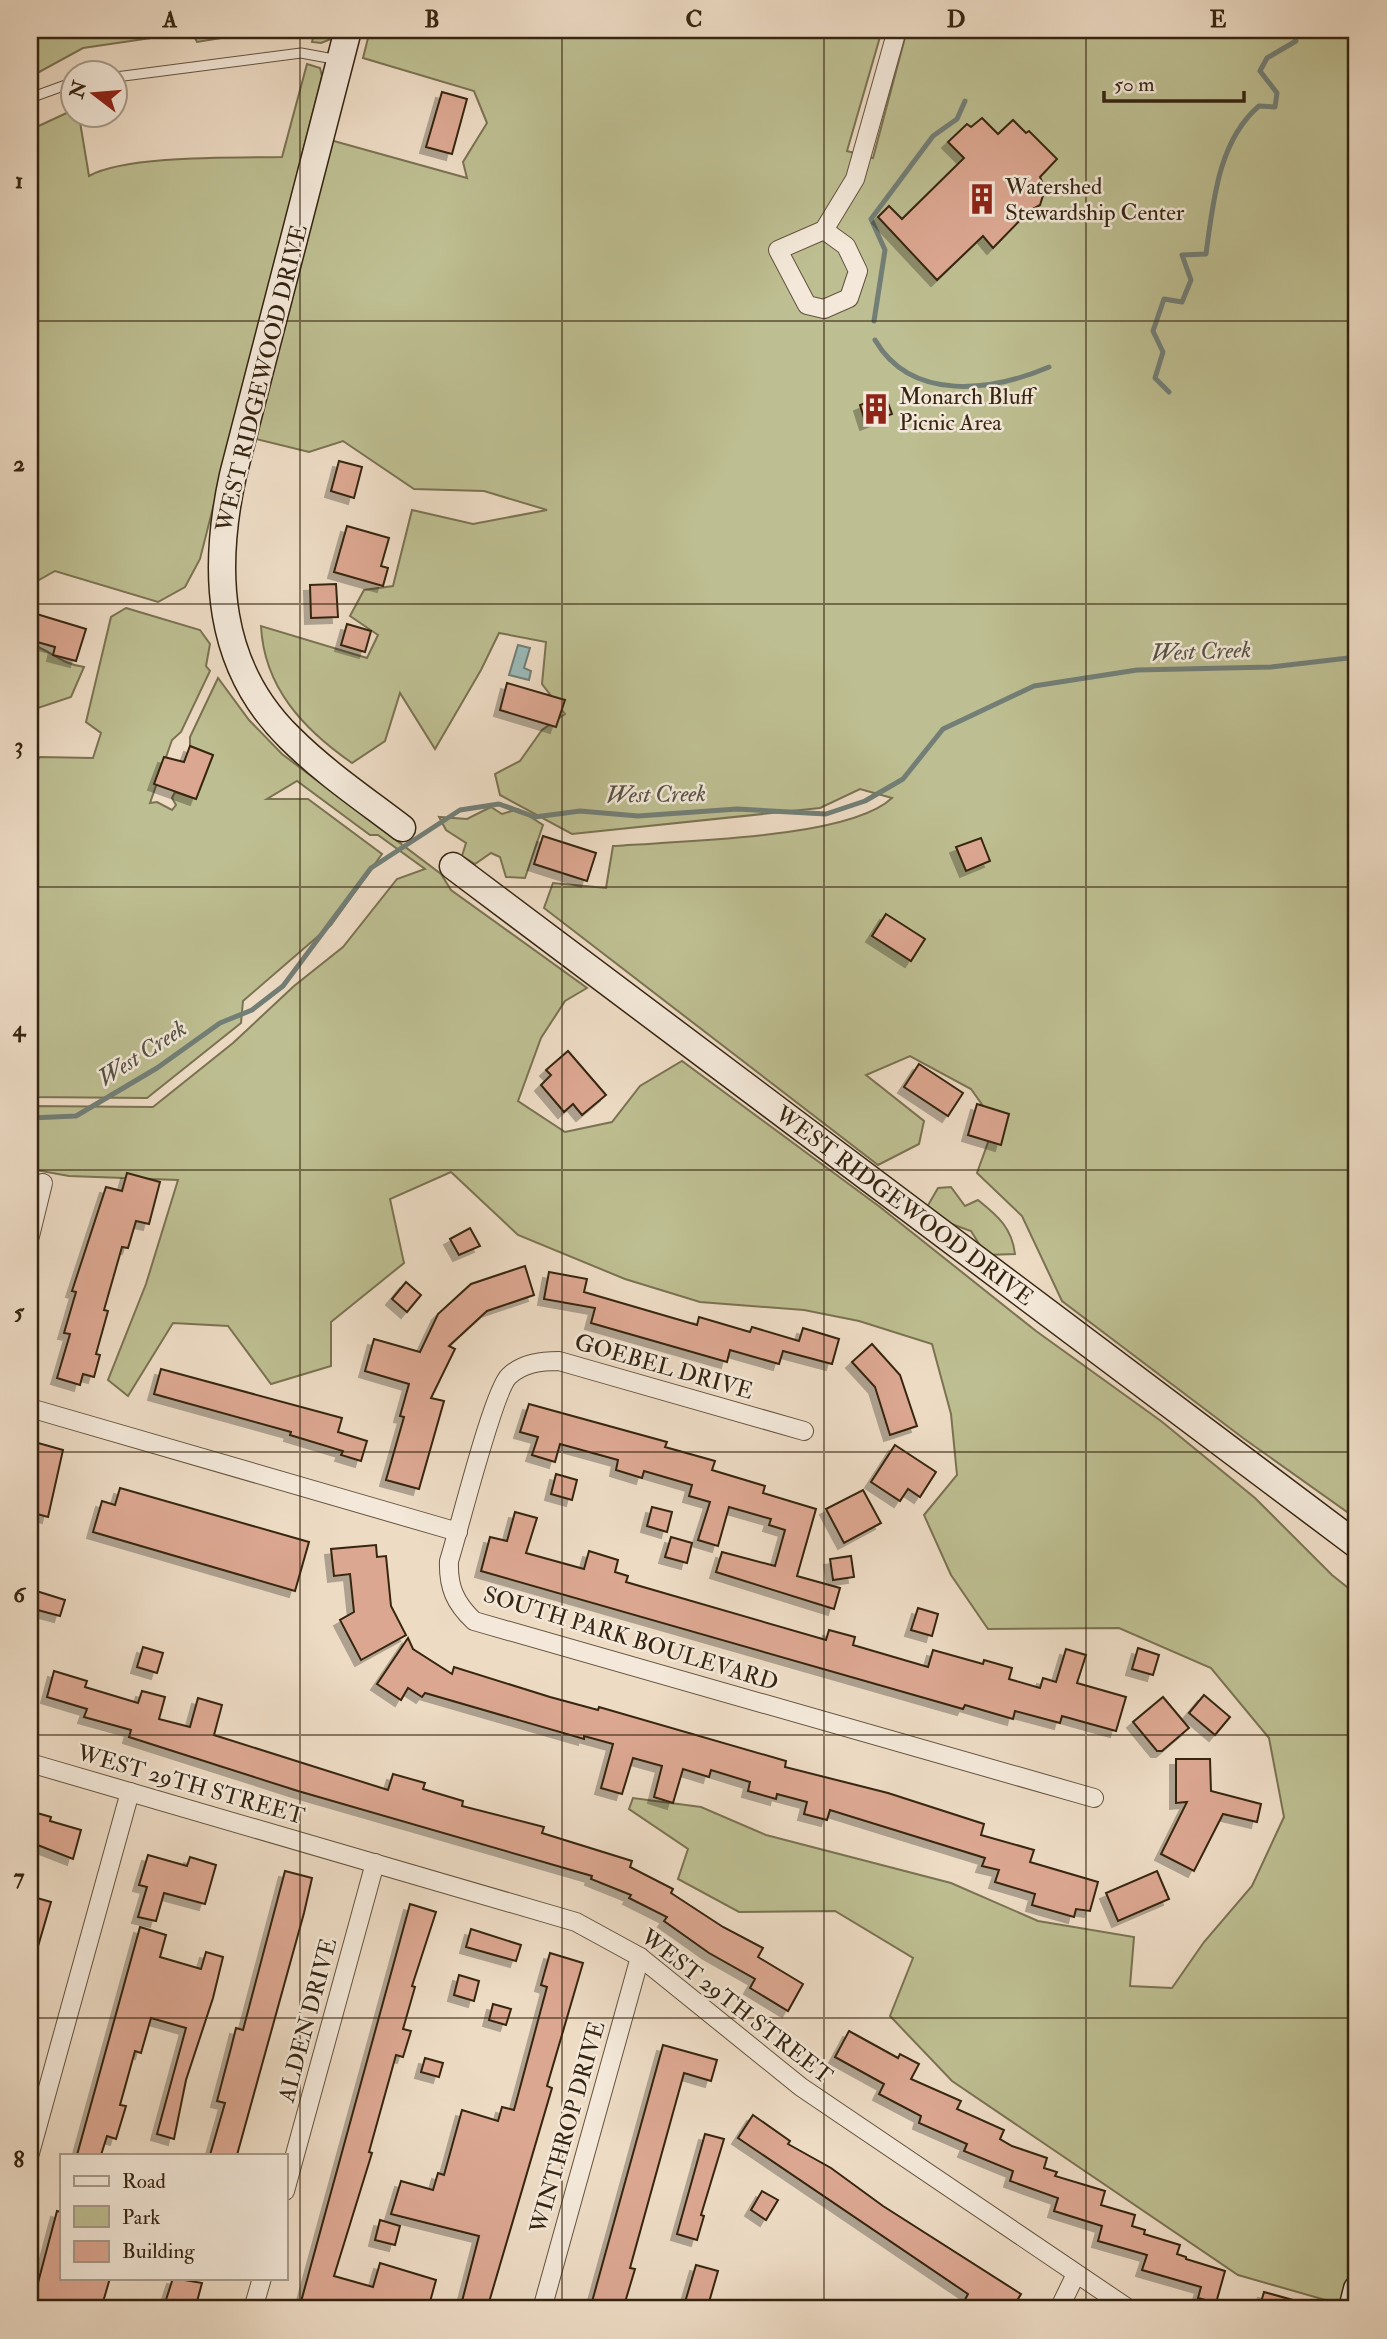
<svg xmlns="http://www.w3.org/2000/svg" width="1387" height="2339" font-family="'IM FELL Double Pica',serif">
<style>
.green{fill:#bdbe91;stroke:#7a7251;stroke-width:2}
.water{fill:#9abab9;stroke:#727e76;stroke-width:2}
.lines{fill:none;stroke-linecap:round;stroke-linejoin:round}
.stream{stroke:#727e76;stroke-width:5}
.building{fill:#dca791;stroke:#362511;stroke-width:2;filter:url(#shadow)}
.lane-casing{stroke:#64523e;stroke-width:11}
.street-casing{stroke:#64523e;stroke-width:20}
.secondary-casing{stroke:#362511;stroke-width:29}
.lane{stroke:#f3e8d9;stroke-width:9}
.street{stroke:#f3e8d9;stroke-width:18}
.secondary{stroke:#f3e8d9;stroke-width:26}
.grid{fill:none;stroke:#362511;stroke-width:2;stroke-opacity:0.55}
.labels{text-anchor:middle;stroke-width:5;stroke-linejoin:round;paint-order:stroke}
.poi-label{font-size:23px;fill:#362511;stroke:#f3e8d9;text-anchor:start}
.street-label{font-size:23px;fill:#362511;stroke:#f3e8d9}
.water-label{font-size:24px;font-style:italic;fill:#545243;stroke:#f3e8d9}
.neatline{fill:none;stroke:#362511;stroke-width:2.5}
.grid-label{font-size:23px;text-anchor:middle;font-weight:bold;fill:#362511}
</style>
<defs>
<filter id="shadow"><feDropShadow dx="-6" dy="6" stdDeviation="0" flood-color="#0004"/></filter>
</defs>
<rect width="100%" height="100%" fill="#eddbc4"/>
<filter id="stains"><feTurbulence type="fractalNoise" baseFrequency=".00286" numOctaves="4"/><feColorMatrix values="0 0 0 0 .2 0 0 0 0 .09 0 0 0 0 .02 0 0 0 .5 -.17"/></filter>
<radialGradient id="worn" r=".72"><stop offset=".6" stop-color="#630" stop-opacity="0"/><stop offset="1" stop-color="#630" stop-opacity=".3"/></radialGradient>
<!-- green -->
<g class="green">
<path d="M30,30H272L197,42L192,32L83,48L30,77Z"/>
<path d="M315,30H334L331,39L321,43L312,42Z"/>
<path d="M370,30H882L847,151L873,158L907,30H1357V1519L1243,1438L1062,1301L1022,1216L977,1173L995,1123L971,1089L910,1056L866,1075L924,1121L919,1144L878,1165L544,908L553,883L606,888L613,846C678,841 849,839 892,798L860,789L820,808L572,834L500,795L495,774L520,761L542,730L565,714L542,684L546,642L499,633L481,670L435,749L400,693L385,741L352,763C303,729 264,687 261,626L367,658L378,635L350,616L364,590L393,586L412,510L473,524L547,510L484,491L414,489L343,441L309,452L252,438L323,138L467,178L463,162L487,123L474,91L363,58Z"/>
<path d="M307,64L320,68L322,76L200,559L185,587L158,602L55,571L30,585V130L73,110L74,116H79L89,176C127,155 235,158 282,157Z"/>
<path d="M126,608L200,630L210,644L206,666L210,671L181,732L172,740L150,803L157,802L172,810L176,805L172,798L175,792L196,799L213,755L190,746V737L218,678L249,720L282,754L441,874L451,890L587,988L565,1001L541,1038L518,1101L565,1132L612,1122L640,1086L682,1061L880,1207L1036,1331L1161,1421L1255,1498L1332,1575L1357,1595V2248L1343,2305L1238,2275L952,2081L890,2016L913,1958L835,1911L739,1912L678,1879L688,1849L629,1809L633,1798L701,1807L766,1835L951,1883L1038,1921L1134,1937L1130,1986L1172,1988L1204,1942L1252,1886L1284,1817L1269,1738L1211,1668L1119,1628L988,1629L951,1575L924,1515L957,1475L951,1414L932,1344L859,1321L804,1310L700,1302L625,1279L518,1235L451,1172L390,1199L404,1263L331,1322V1366L271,1384L228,1326L173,1323L128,1396L108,1380L146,1284L178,1180L69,1176L30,1169V1106L153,1107L233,1043L294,986L343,947L397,879L425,869L378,835H370L297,781L267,799H308L382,854L331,925L243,1001L241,1023L147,1098L30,1097V770L40,757L93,758L101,733L86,722L111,617Z"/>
<path d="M30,644C53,651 58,663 84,667L71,697L32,710Z"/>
<path d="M491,807L502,814L518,809L543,825L525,878L506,877L500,857L491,853L475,864L462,856L466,843L446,830L439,817L467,819Z"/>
<path d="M951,1187L965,1206L978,1200C998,1216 1012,1228 1015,1254L986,1255L971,1231L946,1222L927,1207L938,1188Z"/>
</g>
<!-- water -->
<path class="water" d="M518,645L530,648L524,668L531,671L529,680L509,675Z"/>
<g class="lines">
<!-- stream -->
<g class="stream">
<path d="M874,321L885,250L871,219L933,136L957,119L965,101"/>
<path d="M875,340C912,403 993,391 1049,367"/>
<path d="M1169,392L1155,378L1163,352L1153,331L1164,299L1182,302L1191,280L1182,255L1206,254C1213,203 1218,141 1259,106L1275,107L1277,93L1260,71L1267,58L1296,41L1292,30"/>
<path d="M30,1118L76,1116L157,1068L220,1023L252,1010L283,986L371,868L460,810L499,804L535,817L580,811L638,816L737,809L826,814L865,801L903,779L943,729L1034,686L1137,670L1271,667L1357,657"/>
</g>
</g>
<!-- building -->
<g class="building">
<path d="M442,92L467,99L452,154L426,147Z"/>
<path d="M982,118L998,134L1013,120L1026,133L1029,131L1057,159L1040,177L1045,189L1040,205L1029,211L993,248L983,236L937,280L878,217L889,206L902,219L964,158L948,142L967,124L971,127Z"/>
<path d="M885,395L892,414L866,424L860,405Z"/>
<path d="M339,461L362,467L354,498L331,491Z"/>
<path d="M347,526L389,538L381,566L388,568L383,586L334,572Z"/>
<path d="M336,584L338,617L311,618L310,585Z"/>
<path d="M30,612L86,629L76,661L53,655L55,647L30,640Z"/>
<path d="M347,624L371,631L365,652L341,645Z"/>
<path d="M507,683L565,700L556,727L500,710Z"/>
<path d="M190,746L213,755L196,799L154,784L164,757L184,762Z"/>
<path d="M543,836L596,853L587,881L534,864Z"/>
<path d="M981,838L990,861L966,871L956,847Z"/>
<path d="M886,914L925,939L911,961L872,936Z"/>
<path d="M568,1051L606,1095L582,1115L573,1104L564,1112L541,1085L551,1075L546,1070Z"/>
<path d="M919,1064L963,1093L948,1116L904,1087Z"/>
<path d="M977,1104L1009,1114L1001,1145L968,1135Z"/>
<path d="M127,1173L160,1182L149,1224L136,1221L128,1248L122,1247L104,1310L108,1311L96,1354L100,1355L94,1377L83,1374L80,1385L57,1378L70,1334L64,1333L76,1292L72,1291L106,1187L122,1191Z"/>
<path d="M470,1228L480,1246L459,1255L450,1239Z"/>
<path d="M525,1266L534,1295L487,1311L449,1346L455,1349L431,1398L444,1401L419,1489L386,1480L404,1417L400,1416L409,1384L365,1371L374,1339L420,1352L438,1314L471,1284Z"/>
<path d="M549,1272L587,1279L584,1292L697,1325L699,1317L750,1332L752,1327L799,1341L803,1328L839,1339L832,1364L783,1351L779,1364L730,1350L727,1362L591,1323L595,1308L544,1299Z"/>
<path d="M406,1282L421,1295L407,1312L392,1299Z"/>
<path d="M872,1344L900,1375L917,1426L890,1435L875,1387L852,1362Z"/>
<path d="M161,1369L342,1418L338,1432L367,1441L361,1461L341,1455L343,1451L290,1435L291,1432L154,1394Z"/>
<path d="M529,1404L667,1442L665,1447L715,1461L712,1470L765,1486L763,1493L816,1509L797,1576L840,1588L834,1609L716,1572L722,1552L775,1566L785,1530L769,1525L771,1519L729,1507L718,1546L698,1540L710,1502L689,1496L692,1485L644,1471L642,1478L616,1470L618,1460L560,1444L555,1462L532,1455L538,1437L520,1432Z"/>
<path d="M38,1443L63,1450L48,1517L30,1512V1470Z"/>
<path d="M895,1445L936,1472L920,1497L908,1489L900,1501L871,1482Z"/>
<path d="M556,1474L577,1480L572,1500L551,1494Z"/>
<path d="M120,1488L309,1542L295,1591L93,1532L102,1501L115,1505Z"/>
<path d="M863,1490L881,1523L844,1543L826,1509Z"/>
<path d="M652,1507L672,1512L667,1532L647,1526Z"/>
<path d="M515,1512L537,1518L526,1553L584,1569L589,1551L618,1560L615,1572L628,1576L626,1582L826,1640L829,1630L855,1637L853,1645L928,1667L933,1650L983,1664L984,1660L1012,1668L1009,1679L1040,1688L1043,1678L1056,1682L1066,1649L1086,1655L1077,1683L1126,1697L1116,1731L1062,1716L1060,1723L1015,1711L1013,1719L965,1705L963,1709L481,1571L490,1537L507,1541Z"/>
<path d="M671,1537L692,1543L687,1563L665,1557Z"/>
<path d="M376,1545L377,1557L386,1556L391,1606L406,1635L361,1660L340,1620L354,1612L350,1574L334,1576L331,1549Z"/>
<path d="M851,1556L854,1577L833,1580L830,1559Z"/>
<path d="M30,1589L65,1600L60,1616L30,1608Z"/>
<path d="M918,1608L938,1614L932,1636L911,1630Z"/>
<path d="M408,1638L413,1649L452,1674L454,1667L550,1697L598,1710L599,1707L786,1761L785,1767L888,1793L984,1824L981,1835L1034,1850L1030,1862L1098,1882L1090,1911L1076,1909L1074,1917L1032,1905L1035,1894L995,1882L999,1870L982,1866L985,1858L830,1810L827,1820L804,1814L807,1802L777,1794L776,1799L748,1791L750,1782L711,1770L709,1777L683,1769L673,1803L654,1797L662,1766L633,1758L622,1794L601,1788L613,1744L584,1736V1739L425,1693L422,1697L408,1688L401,1700L377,1684Z"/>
<path d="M143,1647L163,1653L157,1673L137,1667Z"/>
<path d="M1138,1648L1159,1655L1153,1675L1132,1669Z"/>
<path d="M54,1671L87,1681L85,1687L138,1703L142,1691L165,1697L159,1719L190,1727L198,1698L222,1705L214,1735L388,1790L393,1774L425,1783L423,1789L463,1801L462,1806L544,1827L542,1833L632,1861L630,1867L673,1889L671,1893L723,1927L763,1948L758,1957L803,1984L788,2011L750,1988L755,1979L709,1953L664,1921L667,1917L629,1898L631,1895L591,1879L592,1876L298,1791L129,1737L131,1730L84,1717L87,1709L47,1697Z"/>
<path d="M1204,1695L1230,1717L1215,1735L1189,1713Z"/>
<path d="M1163,1697L1189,1728L1162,1751H1157L1133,1722Z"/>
<path d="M1176,1759H1210L1211,1791L1261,1804L1257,1822L1223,1814L1194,1871L1161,1854L1187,1802L1176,1803Z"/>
<path d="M30,1811L51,1817L50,1821L81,1830L73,1859L30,1842Z"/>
<path d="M148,1855L187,1866L190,1857L216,1865L205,1904L164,1893L156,1921L138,1917L147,1887L139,1885Z"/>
<path d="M285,1871L312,1878L304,1913L237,2155H210L225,2103L217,2101L231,2048L236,2028L243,2030Z"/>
<path d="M1157,1871L1169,1899L1118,1921L1106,1893Z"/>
<path d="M30,1896L51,1902L34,1960L30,1959Z"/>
<path d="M410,1904L436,1912L412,1986L415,1987L403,2029L411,2031L403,2057L396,2055L369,2152L372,2153L334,2276L373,2287L380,2263L436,2280L428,2309H299Z"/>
<path d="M140,1927L166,1935L160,1957L201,1969L206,1952L223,1957L213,1998L186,2080L174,2139L157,2134L186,2028L151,2018L141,2053L135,2051L120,2105L126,2106L116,2139L107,2136L101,2155H77Z"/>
<path d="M471,1929L521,1945L516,1961L466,1947Z"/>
<path d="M550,1953L583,1963L547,2086L552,2088L487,2309H460L479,2236L391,2214L401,2181L433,2190L438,2173L444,2175L462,2110L498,2121L502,2107L514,2110L547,1987L541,1985Z"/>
<path d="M459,1975L479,1981L474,2001L454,1995Z"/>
<path d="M493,2004L511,2009L506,2025L489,2020Z"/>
<path d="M849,2031L898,2058L900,2054L919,2064L911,2079L961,2101L957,2109L1004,2130L1000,2139L1012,2146L1047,2158L1044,2168L1057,2172L1055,2176L1105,2191L1101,2205L1135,2215L1132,2226L1145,2230L1144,2234L1180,2245L1177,2254L1186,2257V2259L1225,2271L1216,2303L1198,2298L1201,2287L1142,2270L1147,2255L1098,2241L1102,2226L1054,2211L1058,2198L1010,2181L1013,2171L964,2151L967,2144L919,2123L921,2116L879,2094L884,2084L835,2057Z"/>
<path d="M663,2045L717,2060L711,2081L684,2073L630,2268L635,2269L623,2309H590Z"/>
<path d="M425,2058L443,2063L439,2077L421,2072Z"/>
<path d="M753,2115L790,2141L788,2144L831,2168L883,2206L1021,2294L1012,2309H970L962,2305L968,2294L738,2138Z"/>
<path d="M705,2134L724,2139L701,2215L704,2216L697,2240L677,2234Z"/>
<path d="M762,2191L778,2200L766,2220L751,2210Z"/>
<path d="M57,2211L61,2212V2278H110L101,2309L69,2305L68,2309H31Z"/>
<path d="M380,2220L400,2226L395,2245L375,2240Z"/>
<path d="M696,2265L718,2271L707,2309H683Z"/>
<path d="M173,2278L202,2283L195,2309L164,2306Z"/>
<path d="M1264,2292L1311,2305L1310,2309H1259Z"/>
</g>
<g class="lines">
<defs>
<g id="lane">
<path d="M116,77L301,53L339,60"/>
<path d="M30,98L74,82"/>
</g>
<g id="street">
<path d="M824,230L846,246L858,271L849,298L824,309L807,305L778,250L824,230L855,179L897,30"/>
<path d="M30,1236L43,1183"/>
<path d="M30,1408L458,1532"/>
<path d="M804,1431L559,1361C541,1361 523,1363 509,1376C493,1391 459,1530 449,1561C448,1587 455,1603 474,1621L1094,1798"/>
<path d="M30,1763L576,1922L640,1957L801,2087L1129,2309"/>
<path d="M30,2153L130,1792"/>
<path d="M285,2191L375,1863"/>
<path d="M253,2309L262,2278"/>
<path d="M542,2309L640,1957"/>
<path d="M1059,2309L1076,2274"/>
</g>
<g id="secondary">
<path d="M348,30L233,475C212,570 216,666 290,738C324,772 364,799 402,828"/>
<path id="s1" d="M453,866L1357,1545"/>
<path d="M1352,2309L1357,2289"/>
</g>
</defs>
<!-- lane casing -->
<use href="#lane" class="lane-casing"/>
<!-- street casing -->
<use href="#street" class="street-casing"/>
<!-- secondary casing -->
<use href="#secondary" class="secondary-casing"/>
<!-- lane -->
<use href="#lane" class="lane"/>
<!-- street -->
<use href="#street" class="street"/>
<!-- secondary -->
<use href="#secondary" class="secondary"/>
</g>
<!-- grid -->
<path class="grid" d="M300,30V2309M562,30V2309M824,30V2309M1086,30V2309M30,321H1357M30,604H1357M30,887H1357M30,1170H1357M30,1452H1357M30,1735H1357M30,2018H1357"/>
<!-- icons -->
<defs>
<symbol id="building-bare" viewBox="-9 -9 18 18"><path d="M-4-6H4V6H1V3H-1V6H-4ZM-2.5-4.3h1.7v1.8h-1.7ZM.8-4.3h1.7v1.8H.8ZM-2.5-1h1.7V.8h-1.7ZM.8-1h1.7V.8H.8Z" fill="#8f2418" stroke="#f3e8d9" stroke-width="2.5" paint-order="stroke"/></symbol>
</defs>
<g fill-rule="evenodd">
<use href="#building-bare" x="960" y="177" width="44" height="44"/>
<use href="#building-bare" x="854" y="387" width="44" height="44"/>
</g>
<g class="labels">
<!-- poi labels -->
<g class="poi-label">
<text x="1005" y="194">Watershed<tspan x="1005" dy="26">Stewardship Center</tspan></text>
<text x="899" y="404">Monarch Bluff<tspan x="899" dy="26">Picnic Area</tspan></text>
</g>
<!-- street labels -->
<g class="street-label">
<text transform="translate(261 378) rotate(-76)" y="8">WEST RIDGEWOOD DRIVE</text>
<text dy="8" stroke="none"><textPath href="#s1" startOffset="565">WEST RIDGEWOOD DRIVE</textPath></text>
<text transform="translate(664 1366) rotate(16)" y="8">GOEBEL DRIVE</text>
<text transform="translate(631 1638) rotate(17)" y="8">SOUTH PARK BOULEVARD</text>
<text transform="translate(191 1784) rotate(16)" y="8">WEST 29TH STREET</text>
<text transform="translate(737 2006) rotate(38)" y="8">WEST 29TH STREET</text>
<text transform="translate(307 2020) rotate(-75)" y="8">ALDEN DRIVE</text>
<text transform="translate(567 2127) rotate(-74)" y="8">WINTHROP DRIVE</text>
</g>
<!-- water labels -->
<g class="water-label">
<text transform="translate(1201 651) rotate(-2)" y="8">West Creek</text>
<text transform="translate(656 794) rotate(-1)" y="8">West Creek</text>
<text transform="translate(142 1053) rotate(-33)" y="8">West Creek</text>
</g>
</g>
<!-- margin -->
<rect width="1387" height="2339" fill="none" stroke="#eddbc4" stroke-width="77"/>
<!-- legend -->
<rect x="60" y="2154" width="228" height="126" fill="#f3e8d9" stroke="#a79a89" stroke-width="2"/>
<rect x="74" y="2176" width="35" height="10" fill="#f3e8d9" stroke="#a79a89" stroke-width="2"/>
<text x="122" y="2188" font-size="21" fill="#362511">Road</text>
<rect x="74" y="2206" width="35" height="21" fill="#bdbe91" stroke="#a79a89" stroke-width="2"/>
<text x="122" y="2224" font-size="21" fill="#362511">Park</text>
<rect x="74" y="2241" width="35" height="21" fill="#dca791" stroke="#a79a89" stroke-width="2"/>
<text x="122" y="2258" font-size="21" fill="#362511">Building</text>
<!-- north arrow -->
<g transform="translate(94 94) rotate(286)"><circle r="33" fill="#f3e8d9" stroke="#a79a89" stroke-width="2"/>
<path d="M0-5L12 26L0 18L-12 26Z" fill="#8f2418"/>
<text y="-10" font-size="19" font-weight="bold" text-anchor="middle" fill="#362511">N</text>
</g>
<!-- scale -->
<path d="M1104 91v10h140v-10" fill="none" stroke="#362511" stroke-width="3.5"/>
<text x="1114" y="91" font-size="21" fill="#362511" stroke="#f3e8d9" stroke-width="5" paint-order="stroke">50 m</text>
<rect x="38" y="38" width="1310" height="2262" class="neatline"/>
<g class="grid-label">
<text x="170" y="27">A</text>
<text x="432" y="27">B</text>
<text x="694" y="27">C</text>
<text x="956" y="27">D</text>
<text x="1218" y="27">E</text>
<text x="19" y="188">1</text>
<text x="19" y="471">2</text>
<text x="19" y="753">3</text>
<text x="19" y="1036">4</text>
<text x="19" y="1319">5</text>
<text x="19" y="1602">6</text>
<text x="19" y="1884">7</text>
<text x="19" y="2167">8</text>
</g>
<rect width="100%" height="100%" filter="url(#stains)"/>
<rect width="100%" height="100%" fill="url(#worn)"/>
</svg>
